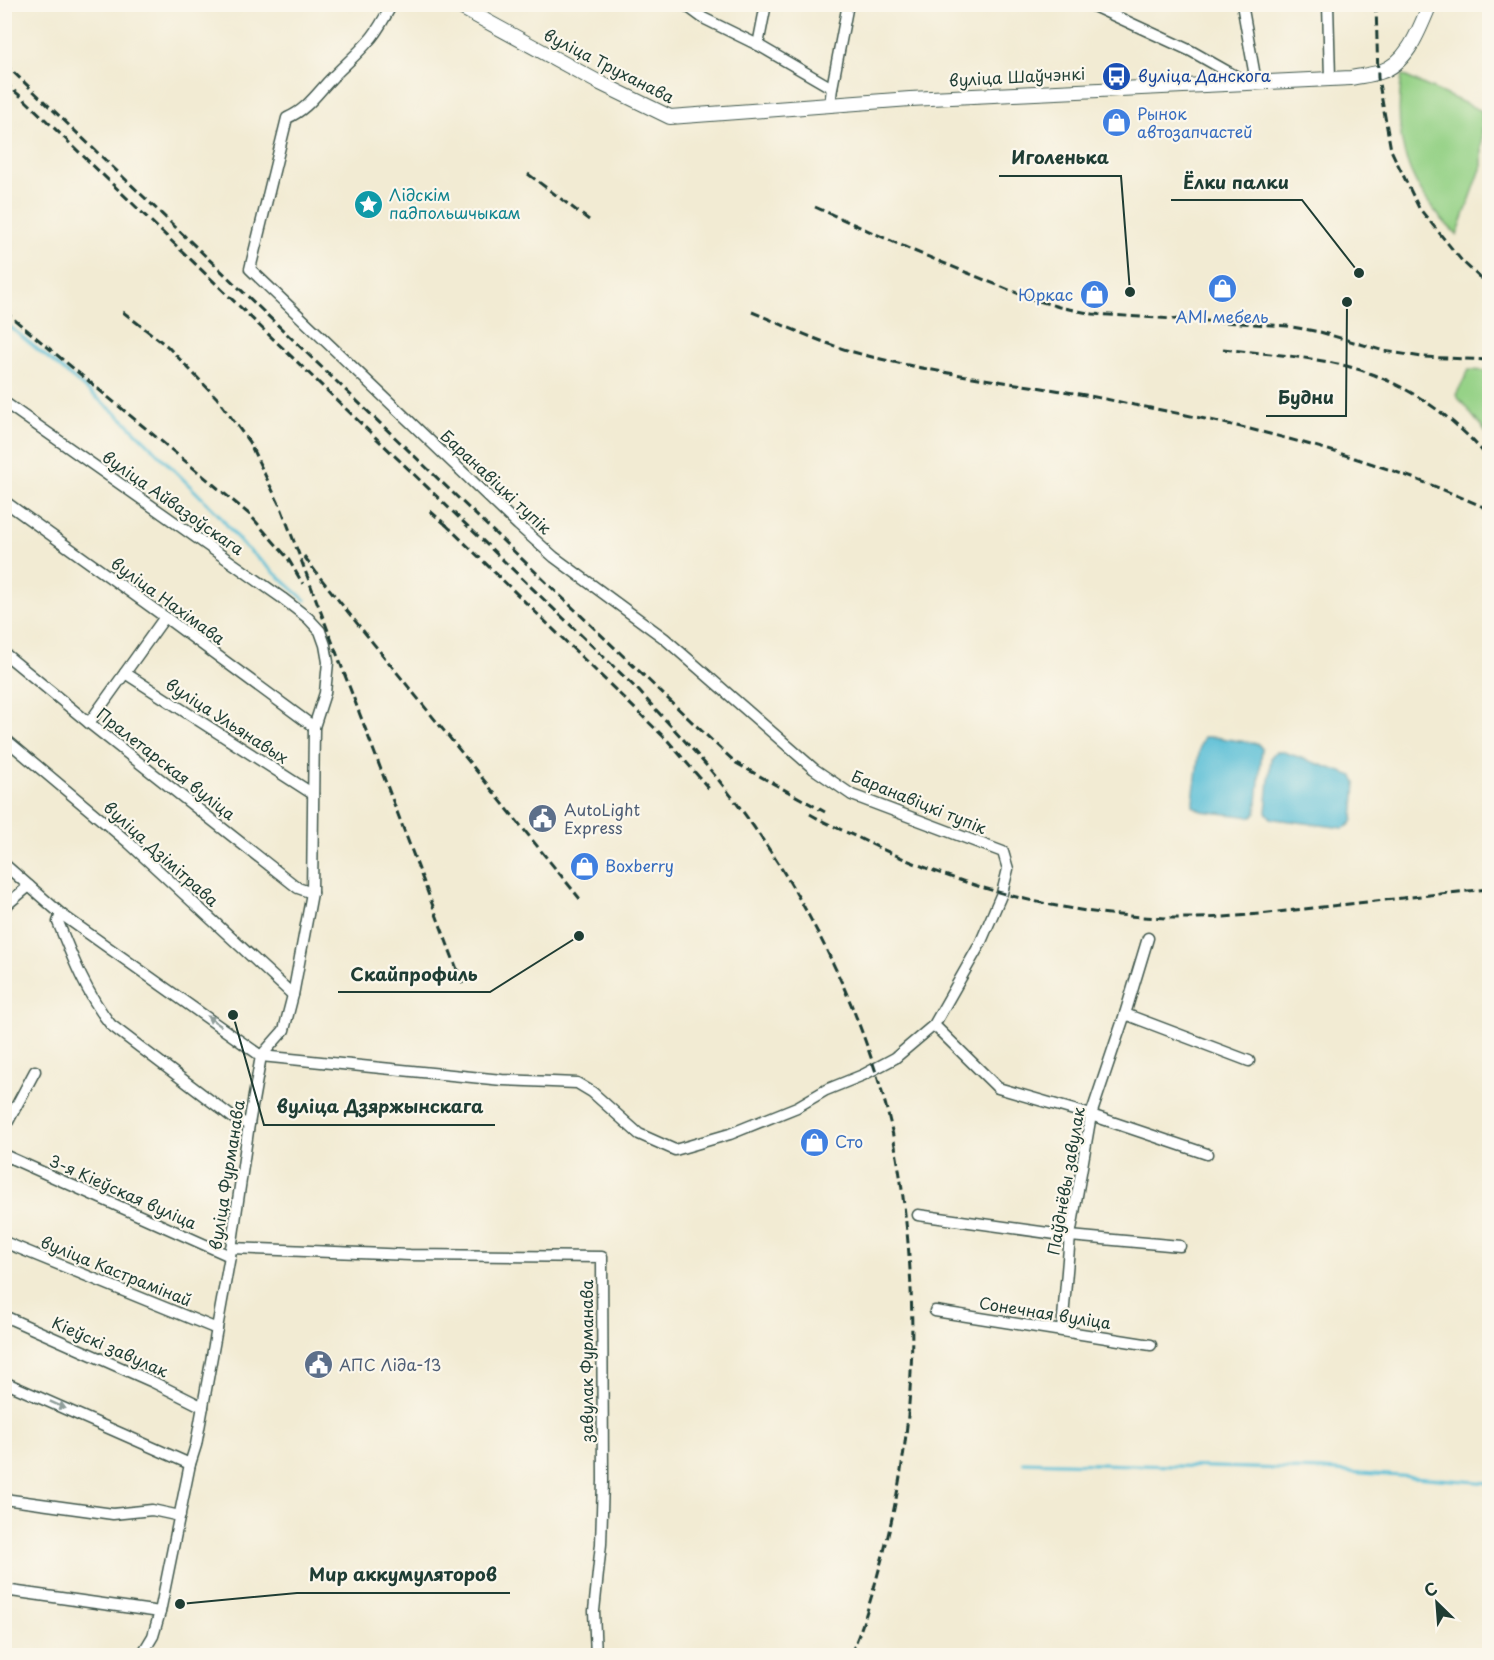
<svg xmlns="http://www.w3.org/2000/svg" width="1494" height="1660" font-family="'Playpen Sans',sans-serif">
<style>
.green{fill:#96d287;stroke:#5a885e;stroke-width:1.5}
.water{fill:#58bed6;stroke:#3c7e85;stroke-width:1.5}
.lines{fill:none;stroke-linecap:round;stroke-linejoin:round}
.stream{stroke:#58bed6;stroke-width:3}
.minor-casing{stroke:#3f574c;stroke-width:13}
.major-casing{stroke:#3f574c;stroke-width:16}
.minor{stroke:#fff;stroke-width:10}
.major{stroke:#fff;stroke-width:14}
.rail{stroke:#1f3d34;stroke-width:3;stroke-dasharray:9 4.5;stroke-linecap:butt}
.oneway{fill:#8f9e9a}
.labels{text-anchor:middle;stroke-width:4.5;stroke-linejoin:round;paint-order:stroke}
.street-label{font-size:16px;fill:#1f3d34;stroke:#fbf7ec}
.transit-label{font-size:16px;fill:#164399;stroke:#fbf7ec;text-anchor:start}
.shop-label{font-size:16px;fill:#366cbe;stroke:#fbf7ec;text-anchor:start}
.culture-label{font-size:16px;fill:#0d838f;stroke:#fbf7ec;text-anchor:start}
.service-label{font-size:16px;fill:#4e5e75;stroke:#fbf7ec;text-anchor:start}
.leader{fill:none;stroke:#1f3d34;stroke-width:2}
.callout-dot{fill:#1f3d34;stroke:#fbf7ec;stroke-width:2}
.callout-label{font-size:18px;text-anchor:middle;font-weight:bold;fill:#1f3d34;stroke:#fbf7ec;stroke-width:4.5;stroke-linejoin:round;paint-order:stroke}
</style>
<rect width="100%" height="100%" fill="#fbf7ec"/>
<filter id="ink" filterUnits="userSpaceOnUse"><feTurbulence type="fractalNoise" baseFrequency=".0167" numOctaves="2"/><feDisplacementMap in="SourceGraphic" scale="12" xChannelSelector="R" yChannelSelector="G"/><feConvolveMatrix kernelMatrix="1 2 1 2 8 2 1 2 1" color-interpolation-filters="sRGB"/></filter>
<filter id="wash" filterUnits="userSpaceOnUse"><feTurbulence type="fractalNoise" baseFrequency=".008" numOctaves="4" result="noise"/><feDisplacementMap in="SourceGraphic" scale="24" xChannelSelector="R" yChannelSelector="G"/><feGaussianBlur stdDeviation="1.35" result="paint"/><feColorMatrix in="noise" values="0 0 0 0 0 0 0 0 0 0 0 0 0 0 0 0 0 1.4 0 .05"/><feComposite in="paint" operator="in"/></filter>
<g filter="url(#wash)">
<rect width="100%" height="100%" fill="#f2ebd3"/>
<!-- green -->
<g class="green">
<path d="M1402,75L1482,111V166L1457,235C1408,188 1392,142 1402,75Z"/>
<path d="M1469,370L1489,371L1490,430L1487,434L1456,395Z"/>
</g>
<!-- water -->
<g class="water">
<path d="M1204,737H1214L1253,743L1259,745L1262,749L1256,813L1252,817L1201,811L1193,806V800L1200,746Z"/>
<path d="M1275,752H1284L1353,776L1356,782L1353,820C1350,825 1348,827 1343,828L1275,819L1271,818L1266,812L1271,757Z"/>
</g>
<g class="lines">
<!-- stream -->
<g class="stream">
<path d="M4,322L124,420L218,514L242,544L305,600"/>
<path d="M1023,1462L1323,1470L1490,1483"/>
</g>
</g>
</g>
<g filter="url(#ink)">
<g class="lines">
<defs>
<g id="minor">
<path d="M684,4L703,18L758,45L832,88L830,105"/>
<path d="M1089,4L1191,51L1246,82"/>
<path d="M1242,4L1256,82"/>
<path d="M1328,4L1330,78"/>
<path d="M758,45L766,4"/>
<path d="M832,88L848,4"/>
<path d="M4,402L282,598L308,618L320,631L325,645L328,662L325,693L314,727L312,893L293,995L284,1030L261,1056L249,1124L230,1256L196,1445L190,1464L160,1612L153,1636L141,1656"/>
<path d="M4,501L165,617L314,727"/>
<path d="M4,653L89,723L298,888L312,893"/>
<path d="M125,673L313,794"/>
<path d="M89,723L165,617"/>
<path d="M4,738L129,843L293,995"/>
<path d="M4,864L61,914L261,1056L502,1080L577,1083L592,1092L639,1134L675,1150L730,1134L797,1107L826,1090L863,1075L895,1058L934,1025L980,944L1002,893L1008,869L1003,852L852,795L814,769L664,638L554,557L518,525L250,269L287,118C306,110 315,96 329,81C343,66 359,53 372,37C380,27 386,15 392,4"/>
<path d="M4,907L29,886"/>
<path d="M61,914L58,922C72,957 87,995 111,1025L236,1120L249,1124"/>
<path d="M1125,1014L1249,1061"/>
<path d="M934,1025L998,1088L1091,1115L1207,1154"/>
<path d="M4,1129L35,1071"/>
<path d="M4,1155L230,1256"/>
<path d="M918,1215L1070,1236L1180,1246"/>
<path d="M4,1242L217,1329"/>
<path d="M231,1248L410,1255L602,1257L603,1481L601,1544L594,1611L596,1656"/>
<path d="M935,1311L1151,1345"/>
<path d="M4,1316L153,1382L203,1407"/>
<path d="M1062,1330L1070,1236L1091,1115L1125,1014L1148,938"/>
<path d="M4,1382L190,1464"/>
<path d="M4,1499L113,1514L152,1510L180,1516"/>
<path d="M4,1590L160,1612"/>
</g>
<path id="major" d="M455,4L598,82L670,117L910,99L1351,78C1360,76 1371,75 1380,72C1408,63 1419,30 1430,4"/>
</defs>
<!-- minor casing -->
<use href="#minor" class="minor-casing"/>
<!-- major casing -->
<use href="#major" class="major-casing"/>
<!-- minor -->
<use href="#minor" class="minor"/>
<!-- major -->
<use href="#major" class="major"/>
<!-- rail -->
<g class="rail">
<path d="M1376,4L1378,78L1391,150L1419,208L1462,261L1490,287"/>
<path d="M4,63L689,719L736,763L825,812"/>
<path d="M4,82L25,100L639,691C661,716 685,740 706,765C732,795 756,829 778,863C827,941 866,1028 889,1118C898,1155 903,1194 907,1232C918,1346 911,1456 880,1566C872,1596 863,1627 850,1656"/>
<path d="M528,174L589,220"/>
<path d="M815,207L914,251L1029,298L1059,307L1093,314L1287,326L1320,332L1384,351L1422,357L1490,360"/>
<path d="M4,311L249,514L287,557L303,584"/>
<path d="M123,312L167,346L217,398L249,442L282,510L463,985"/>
<path d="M752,312C786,326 821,343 857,353C920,370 985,379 1049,389C1077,393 1106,399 1134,405C1256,427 1377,458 1490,510"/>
<path d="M1223,349C1265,354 1309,356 1350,367C1405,382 1454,416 1490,460"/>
<path d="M430,511L451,529"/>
<path d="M445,524L668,741L711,791"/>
<path d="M304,556L318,575L580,899"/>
<path d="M810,814C825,823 842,830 859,838C961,889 1076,920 1191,918C1226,918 1261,914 1295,910C1360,903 1425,895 1490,889"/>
</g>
</g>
<!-- one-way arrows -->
<defs><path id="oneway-solid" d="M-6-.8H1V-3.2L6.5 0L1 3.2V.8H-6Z" transform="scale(1.5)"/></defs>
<g class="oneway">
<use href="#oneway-solid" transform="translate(214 1021) rotate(-144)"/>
<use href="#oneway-solid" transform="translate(58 1405) rotate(24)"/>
</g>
</g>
<!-- icons -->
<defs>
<symbol id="bus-disc" viewBox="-11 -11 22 22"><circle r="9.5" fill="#1a4fb4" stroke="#fbf7ec"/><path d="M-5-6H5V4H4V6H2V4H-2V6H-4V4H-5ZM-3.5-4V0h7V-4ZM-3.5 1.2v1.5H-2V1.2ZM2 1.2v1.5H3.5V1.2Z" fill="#fff"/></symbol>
<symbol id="shop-disc" viewBox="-11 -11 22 22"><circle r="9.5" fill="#3f7fe0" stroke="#fbf7ec"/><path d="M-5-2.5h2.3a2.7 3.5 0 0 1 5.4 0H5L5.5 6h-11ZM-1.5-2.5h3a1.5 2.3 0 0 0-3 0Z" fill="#fff"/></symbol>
<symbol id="sight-disc" viewBox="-11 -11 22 22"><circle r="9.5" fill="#0f9aa8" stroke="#fbf7ec"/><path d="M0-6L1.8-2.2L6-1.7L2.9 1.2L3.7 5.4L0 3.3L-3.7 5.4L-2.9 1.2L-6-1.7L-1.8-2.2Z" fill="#fff"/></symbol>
<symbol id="civic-disc" viewBox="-11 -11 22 22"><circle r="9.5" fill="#5c6f8a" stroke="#fbf7ec"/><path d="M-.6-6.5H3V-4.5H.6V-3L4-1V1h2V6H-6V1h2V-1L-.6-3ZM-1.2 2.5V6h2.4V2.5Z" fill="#fff"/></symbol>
</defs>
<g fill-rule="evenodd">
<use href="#bus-disc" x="1100" y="60" width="33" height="33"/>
<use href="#shop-disc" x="1100" y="106" width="33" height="33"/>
<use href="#sight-disc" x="352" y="188" width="33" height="33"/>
<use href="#shop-disc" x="1206" y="272" width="33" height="33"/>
<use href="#shop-disc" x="1078" y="278" width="33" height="33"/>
<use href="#civic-disc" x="526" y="802" width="33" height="33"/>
<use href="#shop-disc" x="568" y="850" width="33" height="33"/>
<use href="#shop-disc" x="798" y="1126" width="33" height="33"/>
<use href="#civic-disc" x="302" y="1348" width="33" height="33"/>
</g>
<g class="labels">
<!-- street labels -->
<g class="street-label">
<text transform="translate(609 66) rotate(27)" y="6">вуліца Труханава</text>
<text transform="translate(1017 77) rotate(-3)" y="6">вуліца Шаўчэнкі</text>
<text transform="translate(496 482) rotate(43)" y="6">Баранавіцкі тупік</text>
<text transform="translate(173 503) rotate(35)" y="6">вуліца Айвазоўскага</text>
<text transform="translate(168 601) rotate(36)" y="6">вуліца Нахімава</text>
<text transform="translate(227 721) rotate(33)" y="6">вуліца Ульянавых</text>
<text transform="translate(166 764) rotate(38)" y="6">Пралетарская вуліца</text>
<text transform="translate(919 802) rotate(22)" y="6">Баранавіцкі тупік</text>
<text transform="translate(161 854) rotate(42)" y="6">вуліца Дзімітрава</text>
<text transform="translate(227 1175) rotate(-81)" y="6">вуліца Фурманава</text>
<text transform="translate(1066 1181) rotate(-80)" y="6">Паўднёвы завулак</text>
<text transform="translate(123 1192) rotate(24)" y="6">3-я Кіеўская вуліца</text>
<text transform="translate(116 1271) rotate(22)" y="6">вуліца Кастрамінай</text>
<text transform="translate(1045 1313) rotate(9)" y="6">Сонечная вуліца</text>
<text transform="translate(110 1347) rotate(24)" y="6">Кіеўскі завулак</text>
<text transform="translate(587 1361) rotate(-90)" y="6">завулак Фурманава</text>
</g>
<!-- transit labels -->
<g class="transit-label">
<text x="1138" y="82">вуліца Данскога</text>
</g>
<!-- shop labels -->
<g class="shop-label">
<text x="1137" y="120">Рынок<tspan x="1137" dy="18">автозапчастей</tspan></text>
<text x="1073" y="301" text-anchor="end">Юркас</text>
<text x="1222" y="323" text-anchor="middle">AMI мебель</text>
<text x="605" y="872">Boxberry</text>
<text x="835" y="1148">Сто</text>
</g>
<!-- culture labels -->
<g class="culture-label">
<text x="389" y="201">Лідскім<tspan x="389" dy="18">падпольшчыкам</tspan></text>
</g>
<!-- service labels -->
<g class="service-label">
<text x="564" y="816">AutoLight<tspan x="564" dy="18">Express</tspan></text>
<text x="339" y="1371">АПС Ліда-13</text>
</g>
</g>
<!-- callouts -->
<path class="leader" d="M1130 292L1121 176H999M1359 273L1302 200H1171M1347 302L1346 416H1266M579 936L490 992H338M233 1015L264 1125H495M180 1604L297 1593H510"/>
<g class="callout-dot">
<circle cx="1130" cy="292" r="6"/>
<circle cx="1359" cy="273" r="6"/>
<circle cx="1347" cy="302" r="6"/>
<circle cx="579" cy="936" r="6"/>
<circle cx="233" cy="1015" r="6"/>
<circle cx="180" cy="1604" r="6"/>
</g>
<g class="callout-label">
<text x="1060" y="164">Иголенька</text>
<text x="1236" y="189">Ёлки палки</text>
<text x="1306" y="404">Будни</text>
<text x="414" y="981">Скайпрофиль</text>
<text x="380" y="1113">вуліца Дзяржынскага</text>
<text x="403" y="1581">Мир аккумуляторов</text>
</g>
<!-- margin -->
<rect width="1494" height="1660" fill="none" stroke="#fbf7ec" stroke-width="24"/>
<!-- north arrow -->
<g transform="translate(1437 1603) rotate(335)" stroke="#fbf7ec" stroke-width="4.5" paint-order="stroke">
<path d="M0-4.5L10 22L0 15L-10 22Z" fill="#1f3d34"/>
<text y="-9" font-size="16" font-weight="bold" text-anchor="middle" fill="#1f3d34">С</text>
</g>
</svg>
